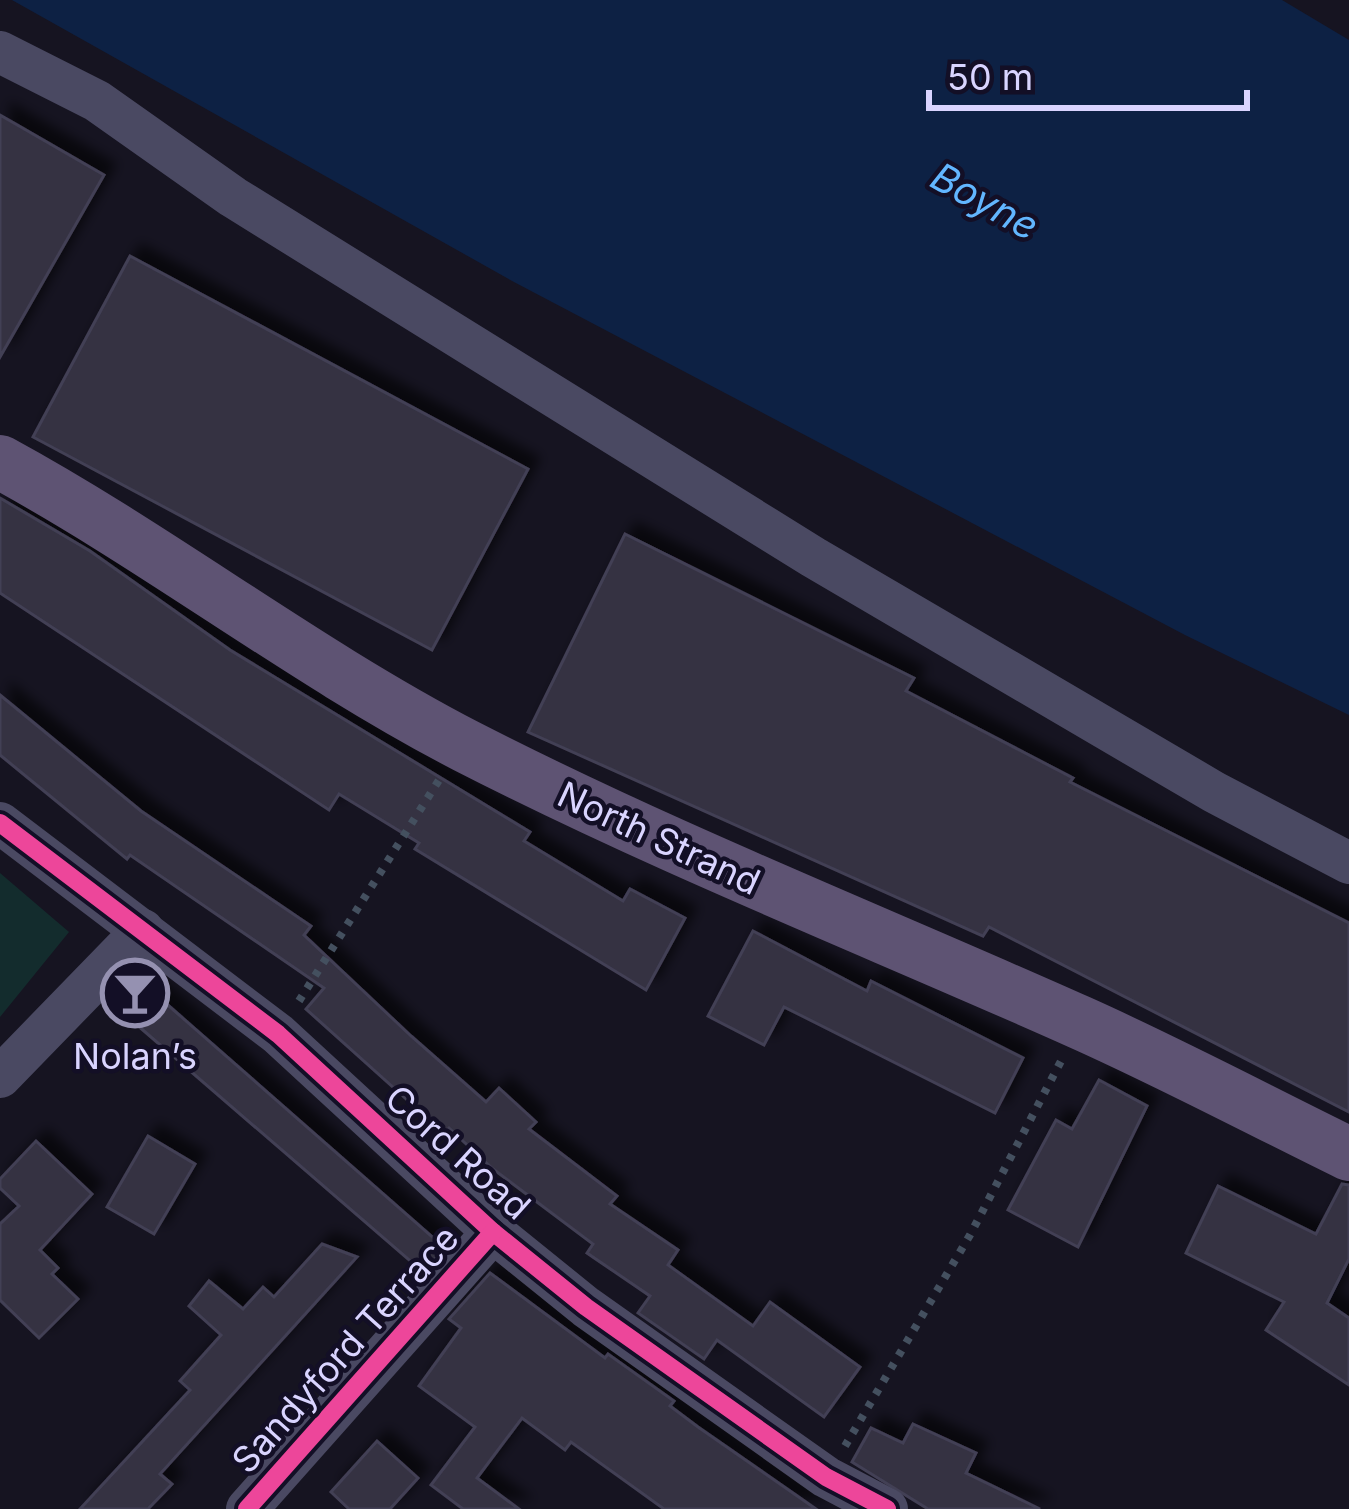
<svg xmlns="http://www.w3.org/2000/svg" width="1349" height="1509" font-family="Inter,sans-serif">
<style>
.green{fill:#132c2d}
.water{fill:#0d2144}
.building{fill:#343243;stroke:#433f54;stroke-width:3;filter:url(#shadow)}
.lines{fill:none;stroke-linecap:round;stroke-linejoin:round}
.path{stroke:#44505f;stroke-width:8;stroke-dasharray:6 9;stroke-linecap:butt}
.minor{stroke:#4a4962;stroke-width:42}
.major{stroke:#5e5373;stroke-width:54}
.cycleway-casing{stroke:#130f26;stroke-width:26}
.cycleway{stroke:#ed469a;stroke-width:18}
.labels{text-anchor:middle;stroke-width:9;stroke-linejoin:round;paint-order:stroke}
.street-label{font-size:36px;fill:#d9d4ff;stroke:#130f26}
.poi-label{font-size:36px;fill:#d9d4ff;stroke:#130f26}
.water-label{font-size:39px;font-style:italic;fill:#62b6ff;stroke:#130f26}
</style>
<defs>
<filter id="shadow"><feDropShadow dx="11" dy="-11" stdDeviation="6" flood-color="#0009"/></filter>
</defs>
<rect width="100%" height="100%" fill="#161421"/>
<!-- green -->
<path class="green" d="M0,873L69,932L0,1017Z"/>
<!-- water -->
<path class="water" d="M12,0H1282L1349,40V715L1185,635L514,282Z"/>
<!-- building -->
<g class="building">
<path d="M0,115L104,175L0,357Z"/>
<path d="M130,256L528,469L432,650L33,437Z"/>
<path d="M0,498L90,551L230,650L530,832L524,841L623,901L630,889L685,918L646,990L415,849L419,843L339,794L329,810L0,593Z"/>
<path d="M625,534L914,678L906,691L1073,778L1070,782L1349,923V1112L989,927L983,936L528,732Z"/>
<path d="M0,695L141,811L311,926L304,935L411,1036L486,1102L499,1088L536,1122L529,1129L617,1196L610,1204L678,1250L668,1265L753,1326L770,1302L860,1367L824,1417L717,1340L704,1359L638,1313L650,1296L587,1253L593,1244L493,1169L449,1128L444,1133L306,1009L324,988L130,855L127,859L0,755Z"/>
<path d="M753,931L867,991L871,981L1023,1058L995,1113L784,1007L764,1045L708,1016Z"/>
<path d="M145,985L445,1248L423,1272L122,1012Z"/>
<path d="M1099,1080L1147,1106L1078,1247L1008,1210L1056,1120L1072,1129Z"/>
<path d="M148,1136L195,1164L154,1234L107,1207Z"/>
<path d="M36,1141L92,1194L40,1250L58,1268L52,1274L78,1299L39,1338L0,1300V1224L19,1206L0,1188V1179Z"/>
<path d="M1342,1184L1349,1185V1259L1327,1303L1349,1318V1385L1266,1330L1284,1302L1186,1253L1218,1186L1316,1234Z"/>
<path d="M322,1244L357,1257L160,1474L172,1484L148,1509H80L190,1390L180,1381L221,1335L189,1306L209,1281L243,1309L263,1287L274,1297Z"/>
<path d="M490,1273L605,1358L608,1354L674,1401L670,1406L698,1427L816,1509H664L571,1442L565,1450L522,1418L477,1478L519,1509H463L431,1485L475,1427L419,1386L461,1328L449,1319Z"/>
<path d="M913,1424L976,1453L966,1473L1040,1509H928L852,1462L871,1428L903,1443Z"/>
<path d="M377,1441L418,1478L390,1509H349L331,1492Z"/>
</g>
<g class="lines">
<!-- path -->
<g class="path">
<path d="M299,1001L439,780"/>
<path d="M845,1446L970,1235L1061,1061"/>
</g>
<!-- minor -->
<g class="minor">
<path d="M0,52L97,101L233,197L813,557L1214,792L1349,863"/>
<path d="M0,823L278,1034L493,1232L586,1307L826,1477L887,1509"/>
<path d="M0,1077L143,930"/>
<path d="M247,1509L493,1232"/>
</g>
<!-- major -->
<path class="major" d="M0,462C160,549 304,662 466,746C667,849 873,930 1079,1022C1171,1063 1259,1110 1349,1154"/>
<defs>
<g id="cycleway">
<path d="M0,823L278,1034L493,1232L586,1307L826,1477L887,1509"/>
<path d="M247,1509L493,1232"/>
</g>
</defs>
<!-- cycleway casing -->
<use href="#cycleway" class="cycleway-casing"/>
<!-- cycleway -->
<use href="#cycleway" class="cycleway"/>
</g>
<!-- icons -->
<defs>
<symbol id="bar-ring" viewBox="-11 -11 22 22"><circle r="9.5" fill="#130f26" stroke="#9591b1" stroke-width="1.5"/><path d="M-6-5H6L.8 .8V4.5H3.5V6h-7V4.5H-.8V.8Z" fill="#9591b1"/></symbol>
</defs>
<g fill-rule="evenodd">
<use href="#bar-ring" x="97" y="955" width="76" height="76"/>
</g>
<g class="labels">
<!-- street labels -->
<g class="street-label">
<text transform="translate(659 838) rotate(25)" y="13">North Strand</text>
<text transform="translate(458 1152) rotate(42)" y="13">Cord Road</text>
<text transform="translate(345 1349) rotate(-48)" y="13">Sandyford Terrace</text>
</g>
<!-- poi labels -->
<g class="poi-label">
<text x="135" y="1069">Nolan’s</text>
</g>
<!-- water labels -->
<g class="water-label">
<text transform="translate(985 201) rotate(29)" y="14">Boyne</text>
</g>
</g>
<!-- scale -->
<path d="M929 90v18h318v-18" fill="none" stroke="#d9d4ff" stroke-width="6"/>
<text x="947" y="90" font-size="36" fill="#d9d4ff" stroke="#130f26" stroke-width="9" paint-order="stroke">50 m</text>
</svg>
